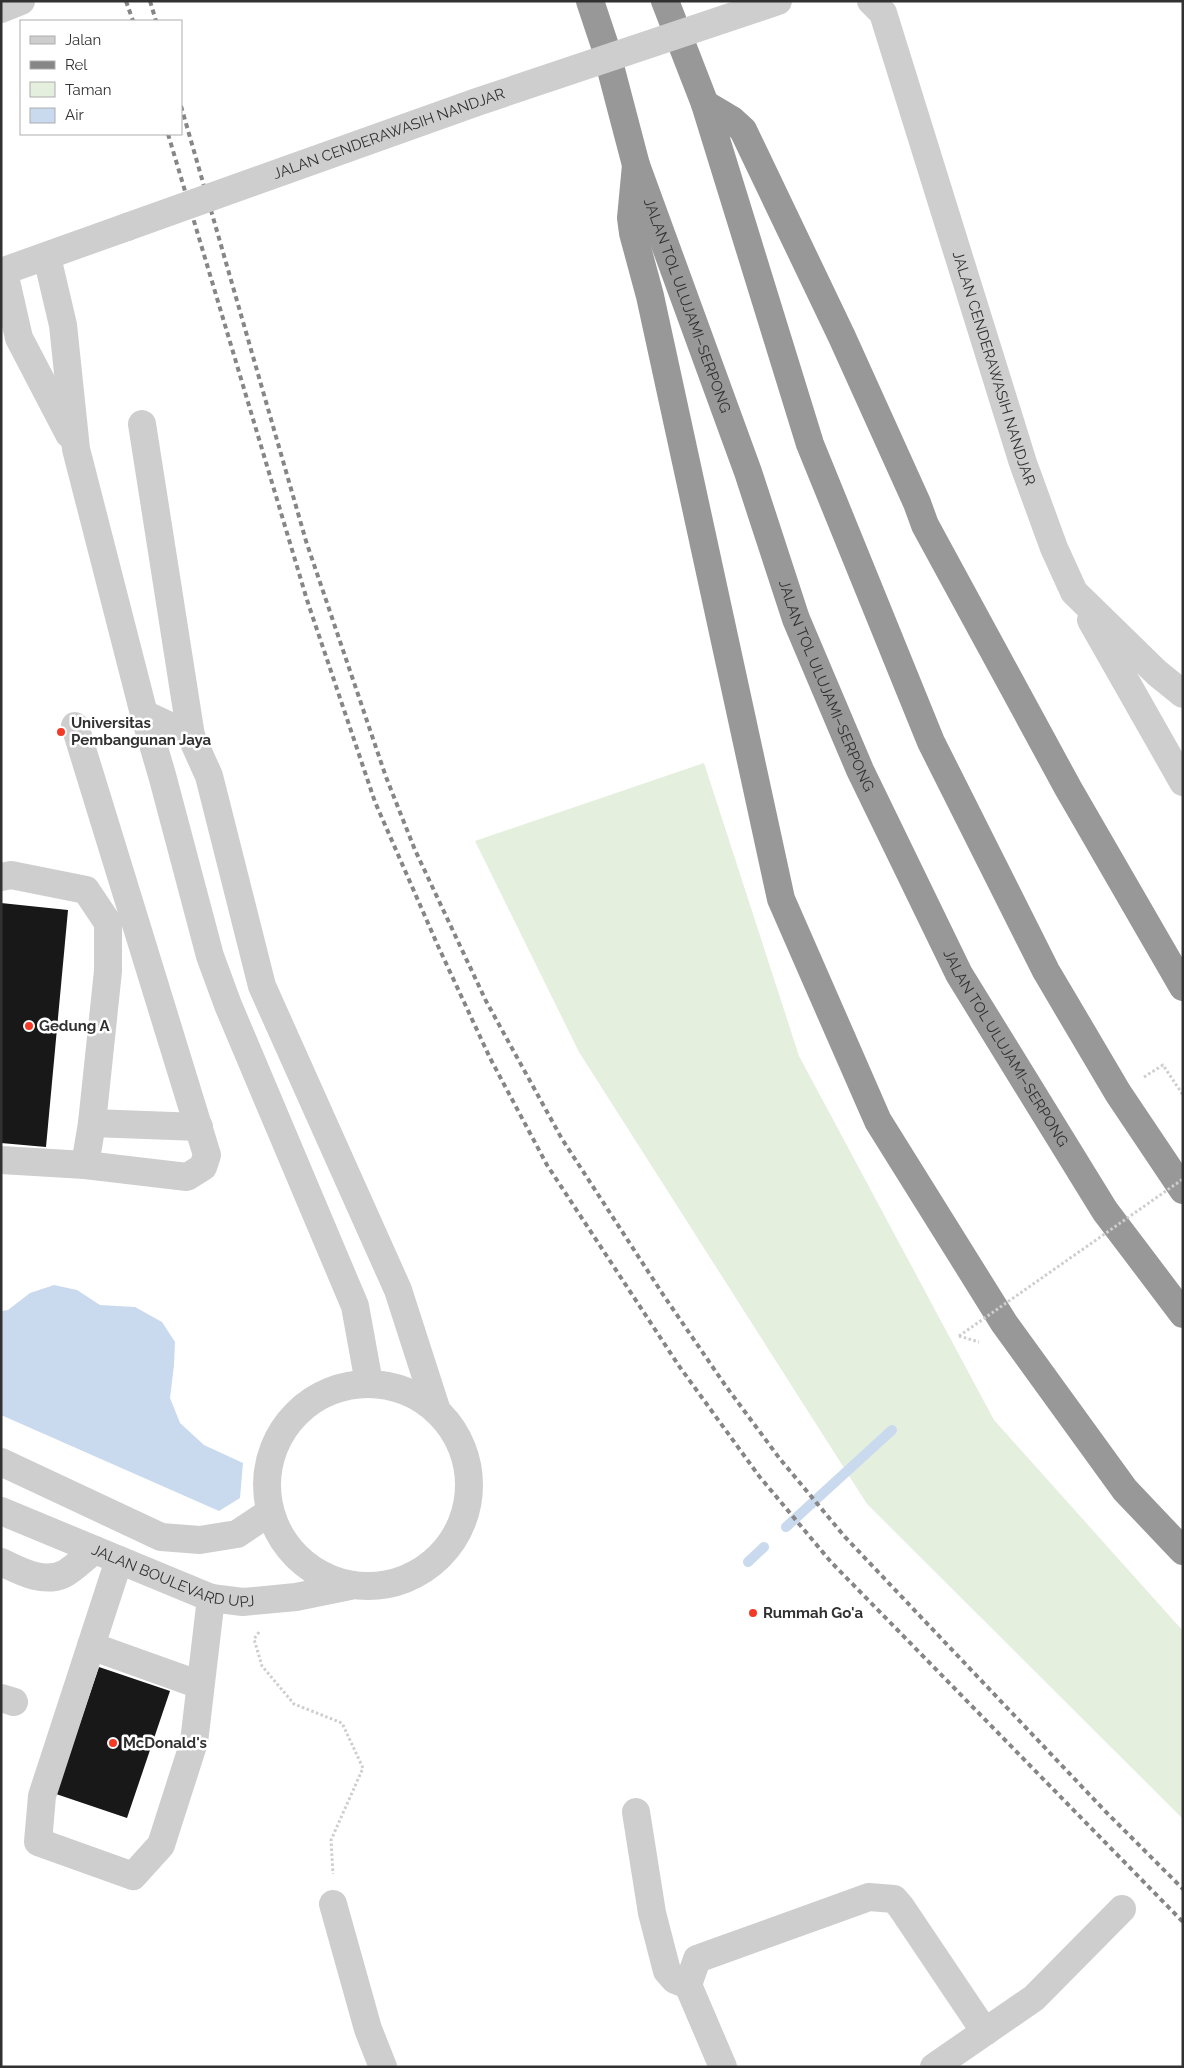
<svg xmlns="http://www.w3.org/2000/svg" width="1184" height="2068" font-family="Raleway,sans-serif">
<style>
.green{fill:#e4efde}
.water{fill:#c9daef}
.lines{fill:none;stroke-linecap:round;stroke-linejoin:round}
.stream{stroke:#c9daef;stroke-width:10}
.building{fill:#181818}
.path{stroke:#cecece;stroke-width:3;stroke-dasharray:2.5 2.5;stroke-linecap:butt}
.minor{stroke:#cecece;stroke-width:28}
.highway{stroke:#989898;stroke-width:28}
.rail{stroke:#868686;stroke-width:4;stroke-dasharray:5 4;stroke-linecap:butt}
.path-bridge{stroke:#cecece;stroke-width:3;stroke-dasharray:2.5 2.5;stroke-linecap:butt}
.minor-bridge{stroke:#cecece;stroke-width:28}
.poi-dot{fill:#f43a27;stroke:#fff;stroke-width:2}
.labels{text-anchor:middle;stroke-width:5;stroke-linejoin:round;paint-order:stroke}
.street-label{font-size:15px;fill:#313131;stroke:#fff}
.poi-label{font-size:15px;font-weight:bold;fill:#313131;stroke:#fff;text-anchor:start}
</style>
<rect width="100%" height="100%" fill="#fff"/>
<!-- green -->
<path class="green" d="M704,763L799,1056L994,1420L1183,1631V1819L867,1504L579,1052L475,841Z"/>
<!-- water -->
<path class="water" d="M54,1285L77,1290L100,1305L135,1307L162,1322L175,1342L174,1365L170,1398L180,1423L204,1445L243,1463L240,1498L219,1511L1,1415V1311L8,1310L30,1293Z"/>
<g class="lines">
<!-- stream -->
<g class="stream">
<path d="M786,1527L892,1430"/>
<path d="M748,1562L764,1547"/>
</g>
</g>
<!-- building -->
<g class="building">
<path d="M1,903L68,910L46,1147L1,1143Z"/>
<path d="M99,1667L170,1691L127,1818L56,1794Z"/>
</g>
<g class="lines">
<!-- path -->
<g class="path">
<path d="M1144,1077L1163,1065L1183,1095"/>
<path d="M959,1336L979,1342"/>
<path d="M259,1632L254,1639L262,1666L294,1704L342,1723L363,1768L331,1840L333,1874"/>
</g>
<!-- minor -->
<g class="minor">
<path id="s1" d="M871,1L883,13L1023,463L1054,548L1074,592L1157,673L1183,694"/>
<path d="M1,9L21,1"/>
<path d="M47,257L63,325L76,449L144,714L162,775L210,956L228,1005L355,1306L369,1383"/>
<path d="M1,272L127,227"/>
<path d="M4,272L19,338L69,434"/>
<path d="M142,424L191,736"/>
<path d="M1091,620L1183,782"/>
<path d="M144,714L191,736L209,776L262,986L398,1290L437,1411"/>
<path d="M75,726L207,1155L203,1167L187,1177L85,1165"/>
<path d="M1,877L11,875L86,890L108,923V971L92,1123L85,1165L1,1160"/>
<path d="M92,1123L199,1127"/>
<circle cx="368" cy="1485" r="101"/>
<path d="M1,1462L161,1537L200,1540L237,1534L270,1512"/>
<path id="s2" d="M1,1511L211,1598L243,1602L296,1597L350,1586"/>
<path d="M119,1560L42,1796L38,1842L133,1876L161,1845L194,1742L211,1598"/>
<path d="M1,1562C20,1571 43,1584 64,1574C75,1568 85,1557 95,1550"/>
<path d="M91,1646L200,1685"/>
<path d="M1,1698L14,1702"/>
<path d="M636,1812L652,1913L667,1971L675,1980L688,1985"/>
<path d="M333,1904L368,2029L383,2067"/>
<path d="M723,2067L688,1985L697,1959L869,1897L894,1899L901,1907L985,2032"/>
<path d="M934,2067L1034,1998L1122,1909"/>
</g>
<!-- highway -->
<g class="highway">
<path id="s3" d="M590,1L604,43L636,165L748,472L796,619L860,770L959,974L1105,1211L1183,1314"/>
<path d="M665,1L705,104L810,444L931,742L1046,971L1118,1093L1183,1190"/>
<path d="M705,104L732,120L743,130L842,337L917,503L925,525L1068,788L1183,987"/>
<path d="M636,165L631,218L633,233L650,296L781,899L878,1121L1004,1323L1125,1490L1183,1551"/>
</g>
<!-- rail -->
<g class="rail">
<path d="M126,1L133,21"/>
<path d="M150,1L156,21"/>
<path d="M181,106L306,541L386,777L415,850L486,1001L562,1139L664,1296L725,1385L780,1459L845,1537L1105,1811L1183,1889"/>
<path d="M168,134L307,600L375,802L438,946L490,1058L547,1165L679,1366L759,1476L831,1562L1183,1922"/>
</g>
<!-- path-bridge -->
<path class="path-bridge" d="M959,1336L1183,1179"/>
<!-- minor-bridge -->
<path class="minor-bridge" id="s4" d="M127,227L477,102L778,1"/>
</g>
<!-- markers -->
<g class="poi-dot">
<circle cx="61" cy="732" r="5"/>
<circle cx="29" cy="1026" r="5"/>
<circle cx="753" cy="1613" r="5"/>
<circle cx="113" cy="1743" r="5"/>
</g>
<g class="labels">
<!-- street labels -->
<g class="street-label">
<text dy="5" stroke="none"><textPath href="#s4" startOffset="278">JALAN CENDERAWASIH NANDJAR</textPath></text>
<text dy="5" stroke="none"><textPath href="#s3" startOffset="320">JALAN TOL ULUJAMI–SERPONG</textPath></text>
<text dy="5" stroke="none"><textPath href="#s1" startOffset="389">JALAN CENDERAWASIH NANDJAR</textPath></text>
<text dy="5" stroke="none"><textPath href="#s3" startOffset="725">JALAN TOL ULUJAMI–SERPONG</textPath></text>
<text dy="5" stroke="none"><textPath href="#s3" startOffset="1130">JALAN TOL ULUJAMI–SERPONG</textPath></text>
<text dy="5" stroke="none"><textPath href="#s2" startOffset="185">JALAN BOULEVARD UPJ</textPath></text>
</g>
<!-- poi labels -->
<g class="poi-label">
<text x="71" y="728">Universitas<tspan x="71" dy="17">Pembangunan Jaya</tspan></text>
<text x="39" y="1031">Gedung A</text>
<text x="763" y="1618">Rummah Go'a</text>
<text x="123" y="1748">McDonald's</text>
</g>
</g>
<!-- border -->
<rect width="1184" height="2068" fill="none" stroke="#313131" stroke-width="5"/>
<!-- legend -->
<rect x="20" y="20" width="162" height="115" fill="#ffffff" stroke="#adadad"/>
<rect x="30" y="36" width="25" height="8" fill="#cecece" stroke="#adadad"/>
<text x="65" y="45" font-size="15" fill="#313131">Jalan</text>
<rect x="30" y="61" width="25" height="8" fill="#868686" stroke="#adadad"/>
<text x="65" y="70" font-size="15" fill="#313131">Rel</text>
<rect x="30" y="82" width="25" height="15" fill="#e4efde" stroke="#adadad"/>
<text x="65" y="95" font-size="15" fill="#313131">Taman</text>
<rect x="30" y="108" width="25" height="15" fill="#c9daef" stroke="#adadad"/>
<text x="65" y="120" font-size="15" fill="#313131">Air</text>
</svg>
